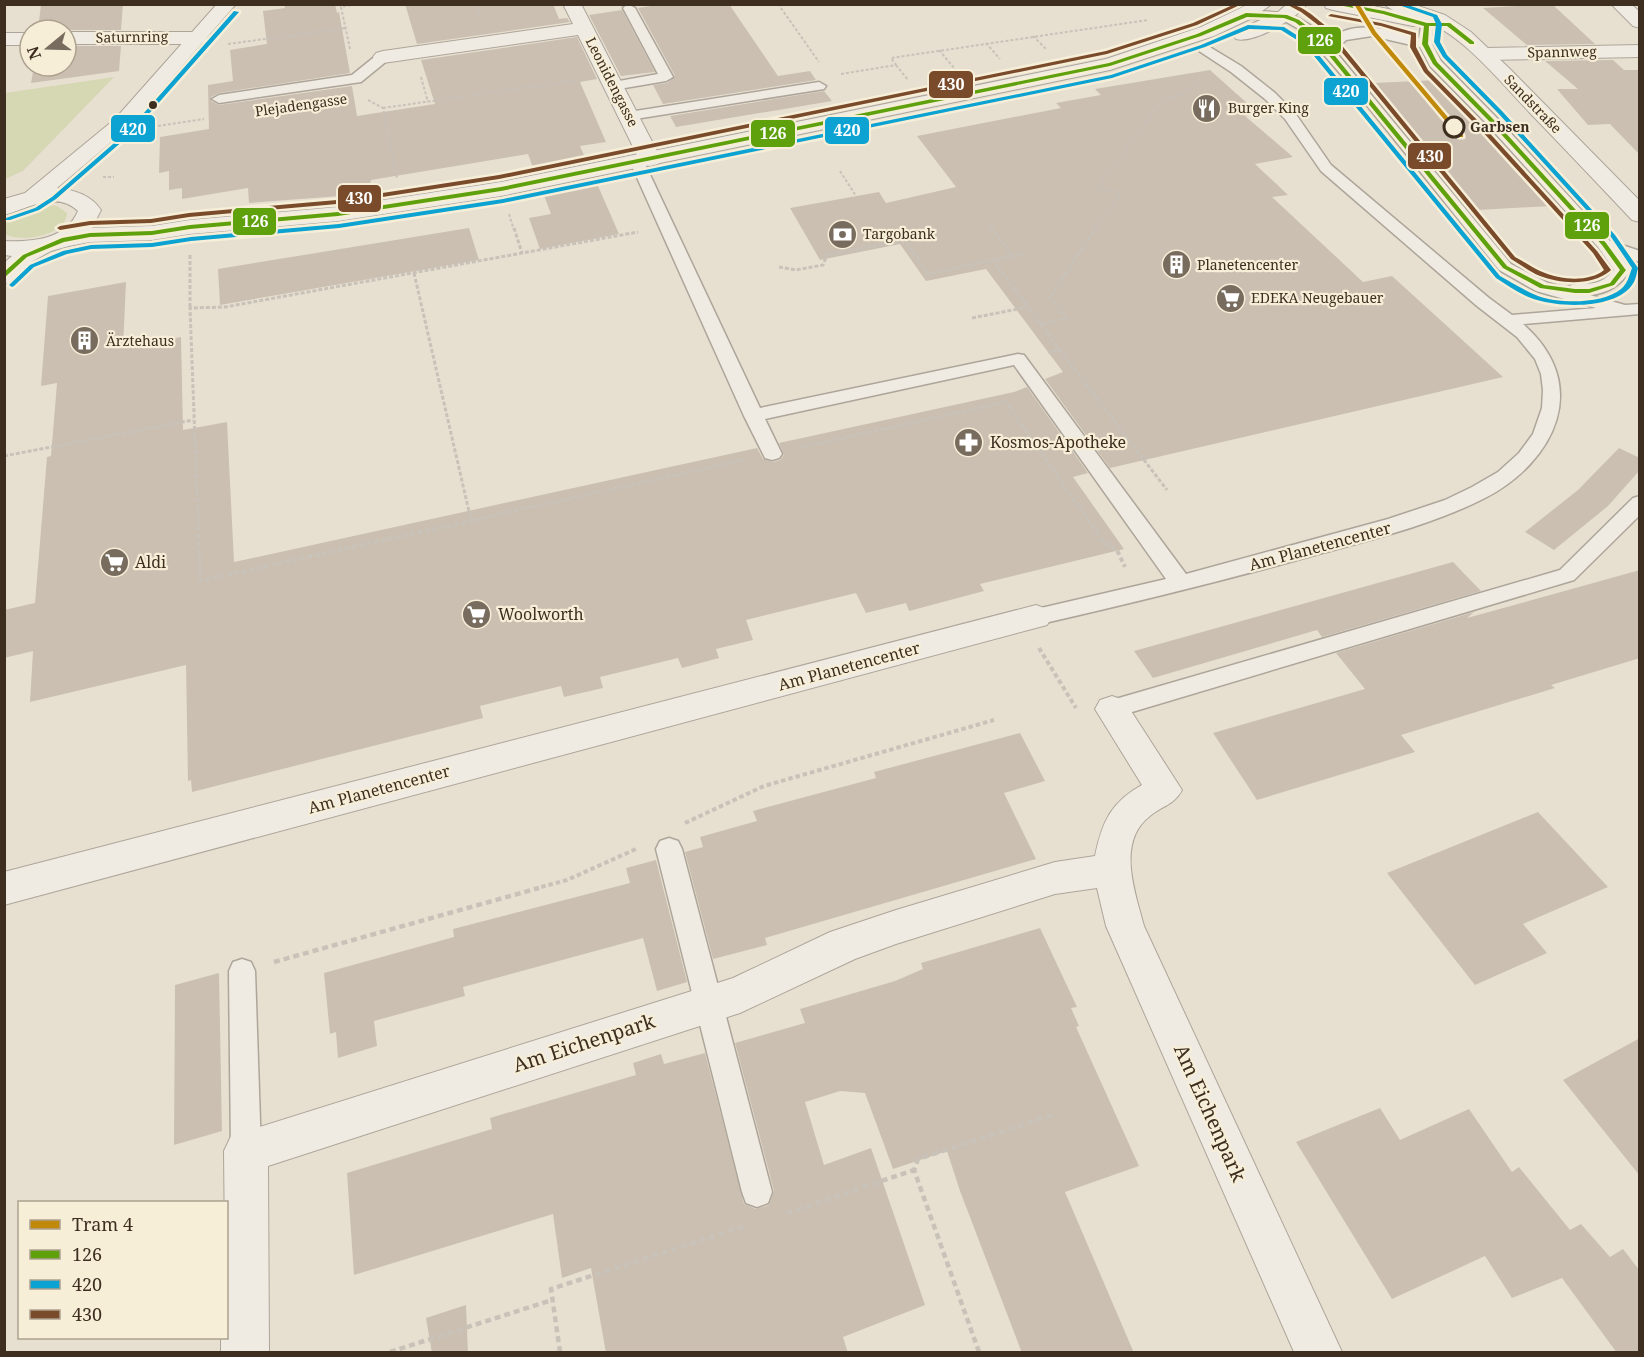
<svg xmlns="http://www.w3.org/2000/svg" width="1644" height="1357" font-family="'Noto Serif',serif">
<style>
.green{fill:#d6d7b3}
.building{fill:#cbbfb2}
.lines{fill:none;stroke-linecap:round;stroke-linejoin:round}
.service-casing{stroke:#ada599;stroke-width:3}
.minor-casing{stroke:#ada599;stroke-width:2}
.tertiary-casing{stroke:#ada599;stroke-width:2}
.path-far3{stroke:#c8c2b9;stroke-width:2;stroke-dasharray:3 2;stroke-linecap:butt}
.path-far2{stroke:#c8c2b9;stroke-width:3;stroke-dasharray:4 2;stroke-linecap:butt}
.path-far1{stroke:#c8c2b9;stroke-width:4;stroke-dasharray:4.5 3;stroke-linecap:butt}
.path{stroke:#c8c2b9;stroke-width:4.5;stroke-dasharray:6 4;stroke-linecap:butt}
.service{fill:#efebe3;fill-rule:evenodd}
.minor{fill:#efebe3;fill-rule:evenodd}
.tertiary{fill:#efebe3;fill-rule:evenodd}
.bus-1-casing{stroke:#f7eed8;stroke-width:5}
.bus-2-casing{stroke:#f7eed8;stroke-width:5}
.bus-3-casing{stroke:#f7eed8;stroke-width:5}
.bus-1{fill:#5fa10d;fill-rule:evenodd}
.bus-2{fill:#0ca2d2;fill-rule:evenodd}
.bus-3{fill:#7a4b2a;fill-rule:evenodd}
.tram-1-casing{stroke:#f7eed8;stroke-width:5}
.tram-1{fill:#c1890a;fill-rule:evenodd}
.bus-dot{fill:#3d2e20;stroke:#f7eed8;stroke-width:2}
.stop-dot{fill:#f7eed8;stroke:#3d2e20;stroke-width:3}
.labels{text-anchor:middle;stroke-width:4.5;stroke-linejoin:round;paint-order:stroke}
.far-street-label{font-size:14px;fill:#3d2e20;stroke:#f7eed8}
.far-poi-label{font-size:14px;fill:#3d2e20;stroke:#f7eed8;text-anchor:start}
.far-stop-label{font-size:14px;font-weight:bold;fill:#3d2e20;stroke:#f7eed8;text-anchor:start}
.poi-label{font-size:16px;fill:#3d2e20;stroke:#f7eed8;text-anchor:start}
.street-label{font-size:16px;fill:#3d2e20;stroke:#f7eed8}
.near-street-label{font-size:20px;fill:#3d2e20;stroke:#f7eed8}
.line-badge{stroke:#f7eed8;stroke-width:2}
.badge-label{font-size:16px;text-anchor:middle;font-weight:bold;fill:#fff}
</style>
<rect width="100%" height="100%" fill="#e7e0d1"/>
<!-- green -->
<g class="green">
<path d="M114,77L23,171L5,179V93Z"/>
<path d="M48,205L57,206L67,213C67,236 20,243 5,234V221C16,209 32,206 48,205Z"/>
</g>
<!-- building -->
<g class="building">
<path d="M41,4H123L121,30H38Z"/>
<path d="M284,4H335L337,13L339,12L350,73L219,93L211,97V101L219,105L352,86L357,116L435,104L421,60L577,37L597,79L580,82L606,142L580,146L587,162L535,173L528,154L371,180L367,194L249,203L248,188L182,199V188L169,190V171L159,173L160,137L209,129L208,85L233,81L230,50L267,44L263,11L285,8Z"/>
<path d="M405,4H553L559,19L567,18L570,22L417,44Z"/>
<path d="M664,4H729L778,76L810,71L816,80L663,104L653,85L667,83L675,76L638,8Z"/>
<path d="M1552,4L1595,44L1527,45L1483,8Z"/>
<path d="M622,10L655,72L621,76L589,15Z"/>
<path d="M66,46H121L119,71L31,83L34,66H66Z"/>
<path d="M1613,60L1624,70H1640V155L1610,124L1588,125L1557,89H1578L1545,61Z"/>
<path d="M1210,70L1258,113L1245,116L1293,157L1255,164L1288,195L1272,197L1363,282L1392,276L1503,377L1110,468L1045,379L1063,372L986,269L926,281L900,244L820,260L790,208L879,192L886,203L956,187L917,136L1061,108L1056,103L1101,95L1095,89Z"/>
<path d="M1438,80L1551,206L1478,210L1374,83Z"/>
<path d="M824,91L832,101L676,127L670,116Z"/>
<path d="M595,179L619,234L540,249L529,218L551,214L542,190Z"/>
<path d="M469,228L479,260L220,305L218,269Z"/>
<path d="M126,282L123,348L181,337L183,430L227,422L234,562L757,448L763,459L773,462L780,460L784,455L779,443L1014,392L1027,387L1088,473L1073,477L1124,549L980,584L984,591L909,611L906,603L866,613L856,593L746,620L753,640L716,649L719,658L682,668L678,658L600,677L603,688L564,697L561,686L480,706L483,718L192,792L191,780L188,781L186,665L30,702L33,651L4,658V610L35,603L47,457L51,456L57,383L41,386L48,296Z"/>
<path d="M1619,448L1640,458V470L1608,506L1554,550L1525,532L1578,490Z"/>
<path d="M1453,562L1481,591L1322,637L1317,630L1153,678L1134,651Z"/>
<path d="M1640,570V658L1551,685L1555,688L1401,735L1415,752L1257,800L1213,733L1365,689L1336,653L1474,612L1467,618Z"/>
<path d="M1020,733L1045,781L1004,793L1036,859L765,938L767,945L713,959L685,852L703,847L700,837L757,821L753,811L876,778L874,772Z"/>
<path d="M1538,812L1608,887L1523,924L1547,953L1475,985L1387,873Z"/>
<path d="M656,860L687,982L657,991L643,938L463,987L465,996L374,1021L377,1046L338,1058L336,1032L330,1034L324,973L454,937L453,929L630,883L626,868Z"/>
<path d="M1040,928L1077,1007L1071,1008L1079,1026L1076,1027L1139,1166L1065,1192L1134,1353H1022L960,1191L947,1151L893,1169L865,1093L840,1091L805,1102L824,1165L871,1148L925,1305L843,1337L848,1353H606L591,1268L562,1278L553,1214L354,1275L347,1173L492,1129L490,1118L636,1075L633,1063L661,1054L664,1064L705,1053L744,1204L756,1209L769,1205L774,1191L735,1043L805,1023L800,1009L895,981L923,969L921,963Z"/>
<path d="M219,973L222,1131L174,1145L175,985Z"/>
<path d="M1640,1038V1176L1563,1080Z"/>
<path d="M1380,1108L1400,1140L1469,1109L1512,1172L1519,1167L1570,1230L1581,1224L1610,1257L1623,1249L1640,1271V1353H1617L1562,1278L1512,1298L1485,1256L1392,1299L1296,1142Z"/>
<path d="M466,1305L468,1353H432L426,1318Z"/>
</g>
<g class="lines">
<defs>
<g id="service">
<path d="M628,4L635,8L673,77L666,81L613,90L608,89L606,86L608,83L658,74L623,8Z"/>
<path d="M1246,11C1285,12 1301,12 1328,42C1350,17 1392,30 1419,38L1422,22L1453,21L1454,24L1453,27L1433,29L1432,44L1441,61L1496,117L1610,241L1640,251V262L1621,256L1631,270C1620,285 1609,293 1590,295L1625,305L1640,304V314L1523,324C1592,384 1556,461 1485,498C1434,524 1377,538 1322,553C1227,580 1132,603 1036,625L1028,623L1025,617L1028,611L1166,579L1014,365L765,419L782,454L779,458L772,460L765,458L744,416L630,162L632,159L637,158L644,162L760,408L1018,354L1024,355L1186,574L1388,519L1445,500L1472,487L1498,472L1519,453L1533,434L1542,408L1543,390L1541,374L1535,359L1517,337L1477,306L1321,171L1285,119L1265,99L1231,72L1196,49L1203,45L1208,46L1241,66L1275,93L1295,113L1331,165L1489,298L1512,315L1596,308L1536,291L1499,270L1358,94L1304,32L1283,20L1241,18L1240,15L1241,12ZM1372,36L1420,47L1430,66L1486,123L1598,247L1614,270C1594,293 1582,277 1566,288L1548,283L1511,264L1335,51L1346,40Z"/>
<path d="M383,53L388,54L390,57L388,60L361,82L219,103L212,99L219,95L352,75L378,54Z"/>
<path d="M819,82L826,86L824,89L629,120L622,116L629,112Z"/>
<path d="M1640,496V515L1574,580L1112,718L1104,715L1101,709L1104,703L1112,700L1560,570L1633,498Z"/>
<path d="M669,838L678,841L682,849L772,1192L768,1203L757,1207L746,1203L742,1192L656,849L660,841Z"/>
<path d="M242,959L251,962L255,971L261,1151L256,1161L246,1166L236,1161L231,1151L229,971L233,962Z"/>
</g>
<g id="minor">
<path d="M563,4H581L661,159L658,164L650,166L642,164L639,159L578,35L383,63L376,61L373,57L376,53L383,51L573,24Z"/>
<path d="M1611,4H1631L1640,12V28L1633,26Z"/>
<path d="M66,32H197L204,34L207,38L204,42L197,44H66Z"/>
<rect x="4" y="33" width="26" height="12"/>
<path d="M1640,45V57L1485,60L1478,58L1475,54L1478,50L1485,48Z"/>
<path d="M1036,605L1047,609L1052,617L1047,625L4,905V872Z"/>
<path d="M1112,696L1124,700L1182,790C1174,805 1162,806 1150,816C1116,842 1135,892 1144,926L1342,1352H1294L1106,926L1097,888L1055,894L896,944L855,959L740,1013L268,1166L269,1352H221V1338H226L224,1151L231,1136L733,978L830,932L896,910L1055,862L1095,856C1102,822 1111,802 1142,785L1095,709L1100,700Z"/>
</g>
<g id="tertiary">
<path d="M217,4H236L129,127L57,188C75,190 91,195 101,210L92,228L152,226L190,220L338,207L501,182L1106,59L1201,27L1249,4H1272L1252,18L1214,36L1110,70L501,196L338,221L190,234L152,240L90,242L69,246L51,251L33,261L13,282L4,284V263L12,256L4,255V241C32,242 66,240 78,211C56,190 28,209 4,215V199L25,193L115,119Z"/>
<path d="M1287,4H1307C1296,19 1254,44 1236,39L1233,35L1236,31L1278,12Z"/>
<path d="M1324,4H1363L1393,10L1383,4H1412L1445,15L1471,32L1511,70L1640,201V222L1632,220C1598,184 1564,148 1530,113C1501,83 1462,33 1422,20L1420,24L1413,26L1333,10L1326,8Z"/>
</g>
</defs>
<!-- service casing -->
<use href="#service" class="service-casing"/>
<!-- minor casing -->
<use href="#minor" class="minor-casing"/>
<!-- tertiary casing -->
<use href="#tertiary" class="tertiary-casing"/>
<!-- path-far3 -->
<g class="path-far3">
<path d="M477,4L481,16"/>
<path d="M778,4L819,62"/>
<path d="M1033,36L1047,50"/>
<path d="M986,43L1000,59"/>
<path d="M228,44L346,28"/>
<path d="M350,49L341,7L357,4"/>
<path d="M939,50L954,68"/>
<path d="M896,65L908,80"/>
<path d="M841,74L896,65L891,58L1148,20"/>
<path d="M421,77L428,102"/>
<path d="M368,100L383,108L397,178"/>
<path d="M383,108L578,80"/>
<path d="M158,126L204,119"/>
<path d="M840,171L856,196"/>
<path d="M103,177H114"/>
<path d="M509,214L514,230"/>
<path d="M990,227L992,230"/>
<path d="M1095,230L1120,193L1097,188L1163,99L1181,95L1203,77"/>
</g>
<!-- path-far2 -->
<g class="path-far2">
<path d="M514,228L522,253"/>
<path d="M991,228L1013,256"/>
<path d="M190,255V308"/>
<path d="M993,260L1025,254"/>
<path d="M779,267L796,270L823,265L827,255L905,240L928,274L993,260L1028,307"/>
<path d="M414,273L471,520"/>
<path d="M972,318L1028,307L1060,350L1048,352"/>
<path d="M1041,324L1066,318L1050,297L1096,228"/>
<path d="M1060,350L1167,490"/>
<path d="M798,448L1006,402L1088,520"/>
<path d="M4,456L193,420"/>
<path d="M198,520L190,308L225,307L638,232"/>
<path d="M473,520L744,460"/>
</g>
<!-- path-far1 -->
<g class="path-far1">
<path d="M198,519L200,581L479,519"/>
<path d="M1087,519L1104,543L1117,550L1125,567"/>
<path d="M1039,648L1076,708"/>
<path d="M685,823L764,786L994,720"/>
<path d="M534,889L567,880L636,849"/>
</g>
<!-- path -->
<g class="path">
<path d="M274,962L539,888"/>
<path d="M787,1213L914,1170"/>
<path d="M390,1352L552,1300"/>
<path d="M560,1352L551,1289L745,1226"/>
<path d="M979,1352L914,1170L918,1159L1053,1115"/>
</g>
<!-- service -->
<use href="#service" class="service"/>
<!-- minor -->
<use href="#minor" class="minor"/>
<!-- tertiary -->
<use href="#tertiary" class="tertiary"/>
<defs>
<path id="bus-1" d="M1334,4H1347L1384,11L1427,23H1450L1474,42V44H1470L1447,26H1429L1428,44L1437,62L1493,119L1606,243L1625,269L1626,270L1614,285L1589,293H1575L1540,288L1503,268L1313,36L1295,22L1284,18L1247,17L1201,36L1110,66L501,191L338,216L190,229L152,235L90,237L64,242L27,257L4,278V272L23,255L62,238L90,233L152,231L190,225L338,212L501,187L1109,63L1197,34L1246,13L1287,15L1299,20L1317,34L1507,266L1544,285L1575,289H1589L1610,283L1620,270L1602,245L1489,121L1433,64L1422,44L1424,26L1383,14Z"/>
<g id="bus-2">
<path d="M1396,4H1405L1437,15L1442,24L1440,42L1447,55L1502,111L1615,235L1638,268C1637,272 1636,278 1634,282C1619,309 1564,308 1537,300C1522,296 1509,286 1496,278L1305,45L1281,30L1249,29L1205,47L1112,78L503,203L339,228L191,241L152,247L91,249L67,254L34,267L14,286L12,287L9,285L30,265L63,251L91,245L152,243L191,237L339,224L503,199L1111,75L1201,45L1248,25L1284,27L1309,43L1500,276C1513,283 1525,291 1538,296C1560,304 1603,304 1621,289C1628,283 1629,276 1632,268L1611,237L1498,113L1443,57L1434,42L1436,24L1433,17Z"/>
<path d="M234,11L239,12L132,133L56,199L39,210L10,220H6V218L35,208L52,197L128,131Z"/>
</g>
<g id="bus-3">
<path d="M1235,4H1242L1197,25L1107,54L499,179L337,204L189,217L151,223L90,225L60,230L57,228L60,226L90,221L151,219L189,213L337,200L499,175L1106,51L1193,23Z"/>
<path d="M1286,4C1302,4 1314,17 1326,26L1515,257C1525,262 1534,269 1545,273C1562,280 1590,282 1604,270L1593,253L1480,129L1424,72L1410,47L1411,35L1381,26L1328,16L1331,14L1381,23L1416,33V47L1428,70L1484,127L1597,251L1611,270L1610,271C1592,286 1561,284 1540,276C1530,272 1521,265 1511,259L1322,28L1301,12Z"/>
</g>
</defs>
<!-- bus-1 casing -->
<use href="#bus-1" class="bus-1-casing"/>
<!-- bus-2 casing -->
<use href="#bus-2" class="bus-2-casing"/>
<!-- bus-3 casing -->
<use href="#bus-3" class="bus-3-casing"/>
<!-- bus-1 -->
<use href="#bus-1" class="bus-1"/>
<!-- bus-2 -->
<use href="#bus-2" class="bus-2"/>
<!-- bus-3 -->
<use href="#bus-3" class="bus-3"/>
<defs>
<path id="tram-1" d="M1354,4H1359L1376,32L1463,135V137H1459L1372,34Z"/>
</defs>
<!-- tram-1 casing -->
<use href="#tram-1" class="tram-1-casing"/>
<!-- tram-1 -->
<use href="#tram-1" class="tram-1"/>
</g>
<!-- icons -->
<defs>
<symbol id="restaurant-disc" viewBox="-11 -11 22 22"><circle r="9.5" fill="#786c5e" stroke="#f7eed8"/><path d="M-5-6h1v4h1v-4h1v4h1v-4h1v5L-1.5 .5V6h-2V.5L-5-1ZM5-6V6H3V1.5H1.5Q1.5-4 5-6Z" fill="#fff"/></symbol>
<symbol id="bank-disc" viewBox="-11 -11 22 22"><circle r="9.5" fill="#786c5e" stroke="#f7eed8"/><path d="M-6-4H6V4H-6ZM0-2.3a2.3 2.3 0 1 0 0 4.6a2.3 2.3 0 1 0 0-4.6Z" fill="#fff"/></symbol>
<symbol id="building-disc" viewBox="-11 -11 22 22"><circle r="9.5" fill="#786c5e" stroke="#f7eed8"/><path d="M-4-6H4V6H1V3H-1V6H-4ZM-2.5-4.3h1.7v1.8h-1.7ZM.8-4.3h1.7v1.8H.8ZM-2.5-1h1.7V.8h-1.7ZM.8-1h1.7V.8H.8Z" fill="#fff"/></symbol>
<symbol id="supermarket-disc" viewBox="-11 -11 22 22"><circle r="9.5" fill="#786c5e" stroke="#f7eed8"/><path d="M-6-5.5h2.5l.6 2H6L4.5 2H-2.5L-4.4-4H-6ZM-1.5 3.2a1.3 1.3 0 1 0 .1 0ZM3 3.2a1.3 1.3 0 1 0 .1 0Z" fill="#fff"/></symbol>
<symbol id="pharmacy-disc" viewBox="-11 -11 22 22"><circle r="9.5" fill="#786c5e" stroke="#f7eed8"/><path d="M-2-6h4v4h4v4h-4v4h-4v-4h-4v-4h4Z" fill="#fff"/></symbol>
</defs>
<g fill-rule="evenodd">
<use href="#restaurant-disc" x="1190" y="92" width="33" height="33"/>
<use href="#bank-disc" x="826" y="218" width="33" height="33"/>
<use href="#building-disc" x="1160" y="248" width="33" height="33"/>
<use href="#supermarket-disc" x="1214" y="282" width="33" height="33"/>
<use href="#building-disc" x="68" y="324" width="33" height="33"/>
<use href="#pharmacy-disc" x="952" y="426" width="33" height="33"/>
<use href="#supermarket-disc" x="98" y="546" width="33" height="33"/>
<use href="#supermarket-disc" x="460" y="598" width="33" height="33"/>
</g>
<!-- markers -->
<circle class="bus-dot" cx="153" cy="105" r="5"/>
<circle class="stop-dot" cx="1454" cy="127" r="10"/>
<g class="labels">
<!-- far-street labels -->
<g class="far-street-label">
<text transform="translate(132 37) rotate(-1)" y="5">Saturnring</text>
<text transform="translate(1562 52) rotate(-1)" y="5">Spannweg</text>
<text transform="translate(612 82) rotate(63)" y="5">Leonidengasse</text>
<text transform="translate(1533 104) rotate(46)" y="5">Sandstraße</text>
<text transform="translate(301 105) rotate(-8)" y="5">Plejadengasse</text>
</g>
<!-- far-poi labels -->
<g class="far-poi-label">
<text x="1228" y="113">Burger King</text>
<text x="863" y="239">Targobank</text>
<text x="1197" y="270">Planetencenter</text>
<text x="1251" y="303">EDEKA Neugebauer</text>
<text x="106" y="346">Ärztehaus</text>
</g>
<!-- far-stop labels -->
<g class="far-stop-label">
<text x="1470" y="132">Garbsen</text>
</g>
<!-- poi labels -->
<g class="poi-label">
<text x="990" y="448">Kosmos-Apotheke</text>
<text x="135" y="568">Aldi</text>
<text x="498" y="620">Woolworth</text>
</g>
<!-- street labels -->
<g class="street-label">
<text transform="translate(1320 546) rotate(-15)" y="6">Am Planetencenter</text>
<text transform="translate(849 666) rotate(-15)" y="6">Am Planetencenter</text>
<text transform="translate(379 789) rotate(-15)" y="6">Am Planetencenter</text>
</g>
<!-- near-street labels -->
<g class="near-street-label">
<text transform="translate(584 1043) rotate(-18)" y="7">Am Eichenpark</text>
<text transform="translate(1210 1113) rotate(66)" y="7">Am Eichenpark</text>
</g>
</g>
<g class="line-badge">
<rect x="1297" y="26" width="45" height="29" rx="6" fill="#5fa10d"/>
<rect x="928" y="70" width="46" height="29" rx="6" fill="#7a4b2a"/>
<rect x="1323" y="77" width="46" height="29" rx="6" fill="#0ca2d2"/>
<rect x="110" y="114" width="46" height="29" rx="6" fill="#0ca2d2"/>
<rect x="824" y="116" width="46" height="29" rx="6" fill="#0ca2d2"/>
<rect x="750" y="119" width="46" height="29" rx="6" fill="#5fa10d"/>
<rect x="1407" y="142" width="45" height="28" rx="6" fill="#7a4b2a"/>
<rect x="337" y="184" width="45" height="29" rx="6" fill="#7a4b2a"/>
<rect x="232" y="207" width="45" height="29" rx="6" fill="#5fa10d"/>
<rect x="1564" y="211" width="46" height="29" rx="6" fill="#5fa10d"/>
</g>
<g class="badge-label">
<text x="1320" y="46">126</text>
<text x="951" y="90">430</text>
<text x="1346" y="97">420</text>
<text x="133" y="135">420</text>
<text x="847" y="136">420</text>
<text x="773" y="139">126</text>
<text x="1430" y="162">430</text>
<text x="359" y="204">430</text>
<text x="255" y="227">126</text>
<text x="1587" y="231">126</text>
</g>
<!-- border -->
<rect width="1644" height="1357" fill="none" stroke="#3d2e20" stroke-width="12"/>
<!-- legend -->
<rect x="18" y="1201" width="210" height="138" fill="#f7eed8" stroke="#ada18e" stroke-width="1.5"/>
<rect x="30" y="1220" width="30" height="9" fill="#c1890a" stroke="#ada18e" stroke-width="1.5"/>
<text x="72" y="1231" font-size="18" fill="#3d2e20">Tram 4</text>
<rect x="30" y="1250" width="30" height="9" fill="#5fa10d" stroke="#ada18e" stroke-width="1.5"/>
<text x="72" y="1261" font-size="18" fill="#3d2e20">126</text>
<rect x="30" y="1280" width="30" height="9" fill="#0ca2d2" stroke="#ada18e" stroke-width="1.5"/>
<text x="72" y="1291" font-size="18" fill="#3d2e20">420</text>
<rect x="30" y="1310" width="30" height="9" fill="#7a4b2a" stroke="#ada18e" stroke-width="1.5"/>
<text x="72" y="1321" font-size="18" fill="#3d2e20">430</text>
<!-- north arrow -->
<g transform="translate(48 48) rotate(251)"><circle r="28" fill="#f7eed8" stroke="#ada18e" stroke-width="1.5"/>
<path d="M0-4.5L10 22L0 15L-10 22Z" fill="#786c5e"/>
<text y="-9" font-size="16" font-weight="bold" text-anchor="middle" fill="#3d2e20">N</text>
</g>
</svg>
